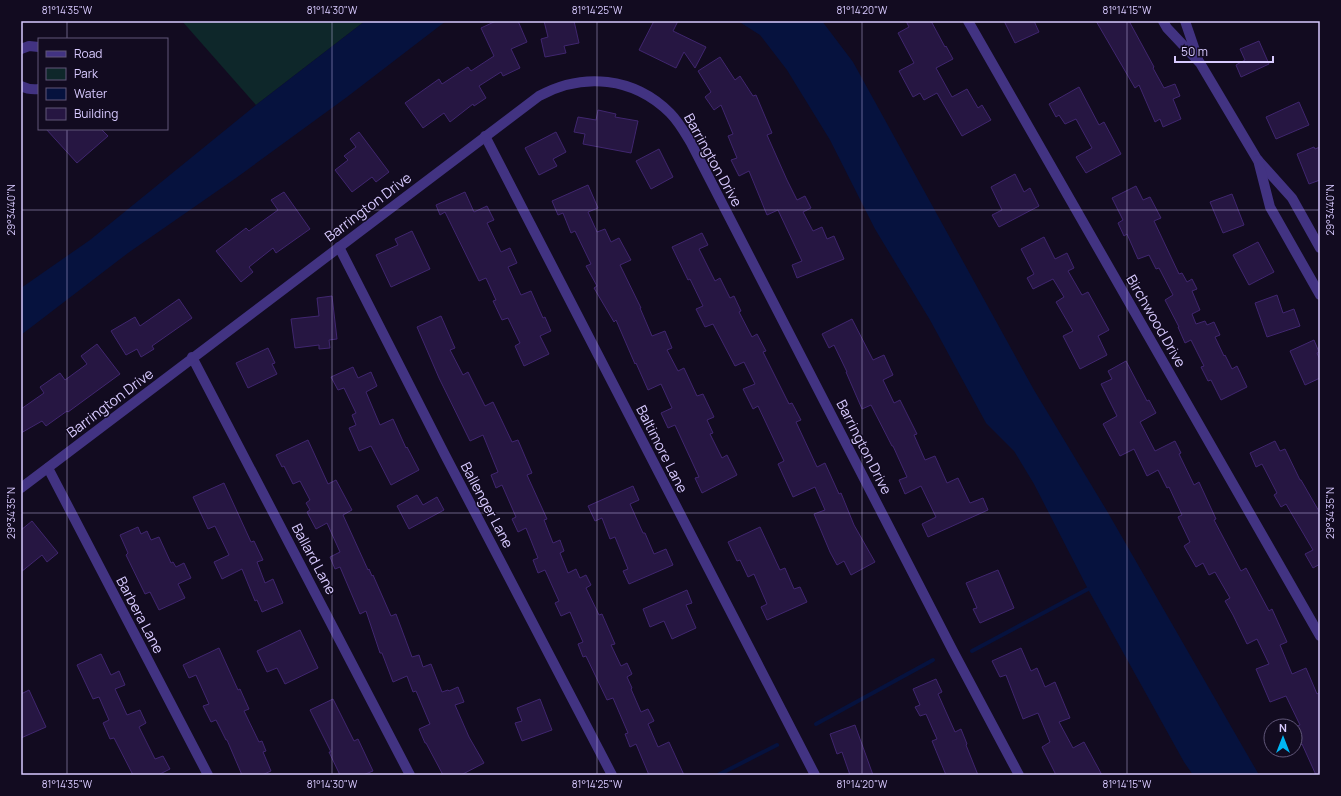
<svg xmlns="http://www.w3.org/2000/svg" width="1341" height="796" font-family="Manrope,sans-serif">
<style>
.green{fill:#0e272a}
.water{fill:#06123e}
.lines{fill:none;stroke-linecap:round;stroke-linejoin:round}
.stream{stroke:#06123e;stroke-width:4}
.building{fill:#261642;stroke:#40266f}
.minor{stroke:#423382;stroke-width:10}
.ticks{fill:none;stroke:#d8caff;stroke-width:1;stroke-opacity:0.45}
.labels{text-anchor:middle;stroke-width:3;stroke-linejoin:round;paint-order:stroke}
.street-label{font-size:14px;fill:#d8caff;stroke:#120b20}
.neatline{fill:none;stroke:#d8caff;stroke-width:1.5}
.ticks-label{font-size:10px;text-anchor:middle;fill:#d8caff}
</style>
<rect width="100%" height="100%" fill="#120b20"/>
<!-- green -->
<path class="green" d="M182,21H365L256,105Z"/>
<!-- water -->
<g class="water">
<path d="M365,21H446L347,97L236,178L128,253L21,335V288L90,240L256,105Z"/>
<path d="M738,21H822L853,62L1034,390L1107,511L1259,775H1193L1184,762L1089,591L1034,484L1014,451L986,423L930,320L875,229L830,140L787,70L760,35Z"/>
</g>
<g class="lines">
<!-- stream -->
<g class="stream">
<path d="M972,651L1088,589"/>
<path d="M816,724L933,660"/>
<path d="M718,775L777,745"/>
</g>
</g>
<!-- building -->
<g class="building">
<path d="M496,21H518L527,42L511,49L520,68L503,76L501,72L479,86L486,98L474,106L473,104L450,122L444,113L423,128L405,103L439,79L442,84L468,67L471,71L494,56L481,28Z"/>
<path d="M544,21H574L579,43L564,46L566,53L545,57L541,39L548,37Z"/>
<path d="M654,21H678L673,31L706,47L695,68L684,52L676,68L639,50Z"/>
<path d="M906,21H931L945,47L946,46L953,59L936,68L952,97L967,89L978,108L982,105L991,120L962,136L937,93L924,100L920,93L913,97L899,71L914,63L898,33L909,27Z"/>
<path d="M1004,21H1034L1039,32L1015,43Z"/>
<path d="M1096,21H1129L1154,67L1153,68L1164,88L1175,84L1180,96L1173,99L1181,119L1163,127L1160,119L1155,122L1139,85L1135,88Z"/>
<path d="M1259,41L1269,64L1241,77L1236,65L1245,60L1240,49Z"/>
<path d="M720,57L735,80L740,76L753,96L756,95L772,133L767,135L787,180L797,200L805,196L811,208L803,212L813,231L822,227L827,239L834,236L844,259L797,278L792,265L802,261L778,210L767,215L749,171L739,176L731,160L737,158L728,136L733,134L721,105L714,110L705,97L711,92L698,71Z"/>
<path d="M1079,87L1099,125L1104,122L1121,154L1086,173L1076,157L1092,148L1076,119L1065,124L1059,115L1056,117L1049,104Z"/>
<path d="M1299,102L1309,125L1276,139L1266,117Z"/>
<path d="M598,110L616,114L615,117L638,121L631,153L583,144L585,134L574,132L578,117L596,120Z"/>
<path d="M46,129H101L108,136L77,163Z"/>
<path d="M359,132L389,172L376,182L372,177L352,192L335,170L348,160L344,156L356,147L350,139Z"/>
<path d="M556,132L566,152L553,159L557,166L539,175L525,148Z"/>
<path d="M1314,147L1315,149L1320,147V180L1309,184L1297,154Z"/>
<path d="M659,149L673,177L651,189L636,161Z"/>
<path d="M1015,174L1024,192L1030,188L1039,206L999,227L992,215L1002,210L991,187Z"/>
<path d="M588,185L598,208L588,212L597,232L605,229L611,242L619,238L631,260L620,265L641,308H640L652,336L665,331L672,348L667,350L678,371L684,368L697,396L703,394L714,417L707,420L713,433L710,434L722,458L727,455L737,475L702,493L695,478L699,477L675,425L668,428L661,413L672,408L661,384L648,390L636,363L635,364L616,320L614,322L594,288L597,286L586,266L591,264L575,231L571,233L563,213L558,215L552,201Z"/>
<path d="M1136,186L1143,200L1150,197L1161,218L1154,221L1179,274L1182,273L1187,282L1192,279L1197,289L1192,291L1200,310L1192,314L1196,324L1205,321L1207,325L1214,322L1220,335L1215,337L1224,356L1225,355L1232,369L1237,366L1247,387L1221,400L1211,380L1208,381L1201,367L1204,366L1191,340L1185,343L1178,327H1179L1165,300L1173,295L1159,268L1156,269L1149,255L1138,259L1127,234L1124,236L1118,223L1123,220L1112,198Z"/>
<path d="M284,192L310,229L276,253L273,248L249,267L253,272L241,282L216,251L246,228L249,231L278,210L271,200Z"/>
<path d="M465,192L474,212L487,206L494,220L487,223L501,252L510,248L517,263L508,267L521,295L531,291L543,318L545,317L551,331L540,336L549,354L524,366L515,346L520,343L508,318L502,320L493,301L496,300L486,278L479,281L445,212L440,215L436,205Z"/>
<path d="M1232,194L1244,225L1223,233L1210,202Z"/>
<path d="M412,231L430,269L391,287L376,255L398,245L395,239Z"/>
<path d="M702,233L708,245L699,249L715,281L720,278L730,298L734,296L741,311L739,312L752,337L757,334L766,351L763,352L789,404L792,403L801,420L796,422L817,467L825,463L839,494L841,493L854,525L875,562L851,575L844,561L837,565L830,552L814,514L825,510L815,487L793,497L778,464L784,461L758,406L753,409L743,389L755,384L744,362L735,366L713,324L705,327L696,309L703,306L690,279L688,280L672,247Z"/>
<path d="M1044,237L1055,259L1067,253L1074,268L1068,271L1082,295L1088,292L1109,330L1098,336L1107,355L1080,369L1063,336L1073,331L1056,302L1064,297L1053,279L1033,289L1027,278L1034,274L1021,249Z"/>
<path d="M1258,242L1274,272L1249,285L1233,255Z"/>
<path d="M1277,295L1283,313L1294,309L1300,326L1267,337L1255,303Z"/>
<path d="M332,296L337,339L329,340L330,348L319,349V345L295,348L291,319L319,316L317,298Z"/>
<path d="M179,299L192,318L152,346L154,349L141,357L137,349L126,355L111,331L135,317L140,326Z"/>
<path d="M441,316L455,348L450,350L463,375L468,372L485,406L493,402L512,442L518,440L532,473L527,475L547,519L544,520L553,543L560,540L564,551L560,553L568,573L576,569L580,578L586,575L591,585L586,588L599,615L602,614L615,644L611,645L621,666L627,663L632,674L627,677L632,688L631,689L641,712L648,709L654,721L648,724L658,747L669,742L684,775H649L636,744L630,747L625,734L628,733L613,698L607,700L586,656L583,657L578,644L583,642L570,612L561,616L555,603L559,601L545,570L538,573L533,560L538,558L526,528L518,532L512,519L516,517L502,485L496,488L491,475L498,472L483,435L470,441L439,378L417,327Z"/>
<path d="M852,319L873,360L884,355L893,375L883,380L894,403L900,400L917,434L914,435L925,460L935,456L947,483L958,478L970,503L983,498L988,510L928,537L922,524L936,517L921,486L905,494L899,480L907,477L893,446H892L871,405L862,409L846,372H847L834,345L829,348L822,334Z"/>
<path d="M1314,340L1319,352L1317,353L1320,360V378L1305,385L1290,351Z"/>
<path d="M97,344L120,374L68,412L67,411L46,426L42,421L21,433V409L44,393L40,387L60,373L65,380L87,364L81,356Z"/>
<path d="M268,348L275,363L272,364L277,374L248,388L236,363Z"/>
<path d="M1126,361L1147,401L1149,400L1156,413L1140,422L1155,451L1175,441L1181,453L1179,454L1194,485L1199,482L1216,519L1214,520L1241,571L1246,568L1269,611L1272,609L1287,642L1280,645L1292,674L1306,668L1317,694L1320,692V775H1316L1302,744L1295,748V727L1300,725L1286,696L1270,702L1256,669L1269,664L1257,639L1247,644L1233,615L1225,601L1230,598L1215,572L1209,575L1203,563L1196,567L1184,546L1190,542L1178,517L1182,515L1169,487L1167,488L1158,470L1147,476L1134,449L1120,456L1103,424L1117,416L1101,384L1112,379L1108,371Z"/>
<path d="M353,367L358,378L371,372L377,386L366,392L380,425L393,419L406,448L407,447L419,470L391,485L371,446L359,451L349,428L356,425L352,415L356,413L344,388L338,390L331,377Z"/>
<path d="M308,440L328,484L336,480L352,510L343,515L368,570L369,569L372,576L373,575L391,616L396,614L412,657L419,655L423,667L431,664L442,692L448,690L449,691L458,687L464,702L455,705L469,737L484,763L461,775H443L426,743H425L419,729L430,724L416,691L413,692L407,676L393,682L382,653H380L366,611L360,614L340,567L335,569L330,557L340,552L327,523L316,529L307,512L310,510L306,503L310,500L300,481L293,484L284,466L282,467L276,455Z"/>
<path d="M1275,441L1280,451L1285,449L1300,480H1301L1320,513V564L1313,568L1305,554L1313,550L1286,504L1281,507L1274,495L1277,493L1262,464L1256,467L1250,453Z"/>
<path d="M224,483L251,542L254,541L263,560L257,562L265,583L273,579L283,603L262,612L257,600L255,601L242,569L222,579L214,562L229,555L215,526L208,529L193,497Z"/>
<path d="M633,486L639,500L630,504L643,533H645L654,554L666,549L673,565L629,584L623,571L628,569L615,537L610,539L602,518L595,521L588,506Z"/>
<path d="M417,495L423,505L437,497L444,510L409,529L397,506Z"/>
<path d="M32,521L58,553L47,562L42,555L21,572V530Z"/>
<path d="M138,527L141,534L147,531L151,540L159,537L171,563L173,562L176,567L184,563L191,578L178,584L185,598L159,610L150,592L145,594L126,555L128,553L120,535Z"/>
<path d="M760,527L780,570L785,568L794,589L800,587L807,602L767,620L761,607L767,604L754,574L748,577L740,560L737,561L728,542Z"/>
<path d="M998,570L1014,608L980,623L973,609L977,608L966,583Z"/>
<path d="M687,590L692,603L686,605L696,628L672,639L664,621L650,627L643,609Z"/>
<path d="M300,630L318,668L285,684L277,668L267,672L257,651Z"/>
<path d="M219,648L238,690L240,689L249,709L244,711L259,742L262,741L266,751L263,752L271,771L262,775H242L227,740H226L216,720L211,722L203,706L209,704L196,675L189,678L183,665Z"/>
<path d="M1021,648L1031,671L1037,668L1045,687L1055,682L1070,718L1059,722L1073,748L1084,742L1102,775H1056L1042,747L1050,742L1038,713L1023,719L1006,675L1000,677L992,661Z"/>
<path d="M101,654L111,675L119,671L125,685L115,689L127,715L140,710L146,723L139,727L155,759L163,756L170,769L158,775H133L114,738L110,739L103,723L109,720L99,697L93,699L77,665Z"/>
<path d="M936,679L942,692L938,694L955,732L961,729L967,744L966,745L978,775H946L932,741L937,739L926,714L920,716L915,707L920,705L913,689Z"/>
<path d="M29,690L46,727L21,738V694Z"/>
<path d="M333,699L354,741L358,739L373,771L363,775H340L329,752H331L310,710Z"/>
<path d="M540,699L552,730L522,741L515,723L522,721L517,708Z"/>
<path d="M855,725L873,775H850L842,752L837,754L830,734Z"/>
</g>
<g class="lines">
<!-- minor -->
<g class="minor">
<path d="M968,21L1320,636"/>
<path d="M1163,21L1167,28L1200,63L1257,159L1292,198L1320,248"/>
<path d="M1185,21L1198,59"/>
<path d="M21,49L29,46L39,47"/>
<path d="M21,86C27,89 32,90 39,89"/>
<path d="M485,136L815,775"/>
<path d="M1258,160L1270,207L1320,295"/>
<path d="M339,247L445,455L612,775"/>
<path d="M192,357L410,775"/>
<path d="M48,468L208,775"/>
<path d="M21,488L539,96C583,72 634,77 670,113C679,122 685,133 691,143L953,651L1019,775"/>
</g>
</g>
<!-- ticks -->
<path class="ticks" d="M67,21V39M332,21V775M597,21V775M862,21V775M1127,21V775M67,129V775M21,210H1320M21,513H1320"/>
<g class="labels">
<!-- street labels -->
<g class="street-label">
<text transform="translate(713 160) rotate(61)" y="5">Barrington Drive</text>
<text transform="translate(368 207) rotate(-37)" y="5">Barrington Drive</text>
<text transform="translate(1156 321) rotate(60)" y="5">Birchwood Drive</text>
<text transform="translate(110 403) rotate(-37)" y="5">Barrington Drive</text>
<text transform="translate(864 447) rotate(63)" y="5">Barrington Drive</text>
<text transform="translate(662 449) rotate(63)" y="5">Baltimore Lane</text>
<text transform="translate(487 505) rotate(62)" y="5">Ballenger Lane</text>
<text transform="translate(314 559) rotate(62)" y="5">Ballard Lane</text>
<text transform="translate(140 615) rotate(62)" y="5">Barbera Lane</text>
</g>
</g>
<!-- border -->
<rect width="1341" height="796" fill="none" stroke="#120b20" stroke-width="44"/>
<!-- legend -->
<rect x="38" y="38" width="130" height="92" fill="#120b20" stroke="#615779"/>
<rect x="46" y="51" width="20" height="6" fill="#423382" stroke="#615779"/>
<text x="74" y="58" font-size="12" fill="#d8caff">Road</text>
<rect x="46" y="68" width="20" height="12" fill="#0e272a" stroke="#615779"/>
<text x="74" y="78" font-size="12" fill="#d8caff">Park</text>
<rect x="46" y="88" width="20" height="12" fill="#06123e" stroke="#615779"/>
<text x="74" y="98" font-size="12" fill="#d8caff">Water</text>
<rect x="46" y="108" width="20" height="12" fill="#261642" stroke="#615779"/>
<text x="74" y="118" font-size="12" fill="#d8caff">Building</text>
<!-- north arrow -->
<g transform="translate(1283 738)"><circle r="19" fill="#120b20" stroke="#615779"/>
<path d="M0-3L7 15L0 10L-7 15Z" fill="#00b7f5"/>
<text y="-6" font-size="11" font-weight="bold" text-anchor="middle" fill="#d8caff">N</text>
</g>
<!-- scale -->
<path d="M1175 56v6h98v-6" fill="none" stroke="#d8caff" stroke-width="2"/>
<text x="1181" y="56" font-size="12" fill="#d8caff" stroke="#120b20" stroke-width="3" paint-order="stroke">50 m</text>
<rect x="22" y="22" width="1297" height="752" class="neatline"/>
<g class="ticks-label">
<text x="67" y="14">81°14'35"W</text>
<text x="332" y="14">81°14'30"W</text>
<text x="597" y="14">81°14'25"W</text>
<text x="862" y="14">81°14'20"W</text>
<text x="1127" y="14">81°14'15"W</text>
<text transform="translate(11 210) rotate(-90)" y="4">29°34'40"N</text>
<text transform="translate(1330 210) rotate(-90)" y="4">29°34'40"N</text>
<text transform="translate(11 513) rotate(-90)" y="4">29°34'35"N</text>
<text transform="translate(1330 513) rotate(-90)" y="4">29°34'35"N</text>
<text x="67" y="788">81°14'35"W</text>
<text x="332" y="788">81°14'30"W</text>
<text x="597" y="788">81°14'25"W</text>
<text x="862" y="788">81°14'20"W</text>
<text x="1127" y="788">81°14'15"W</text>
</g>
</svg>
